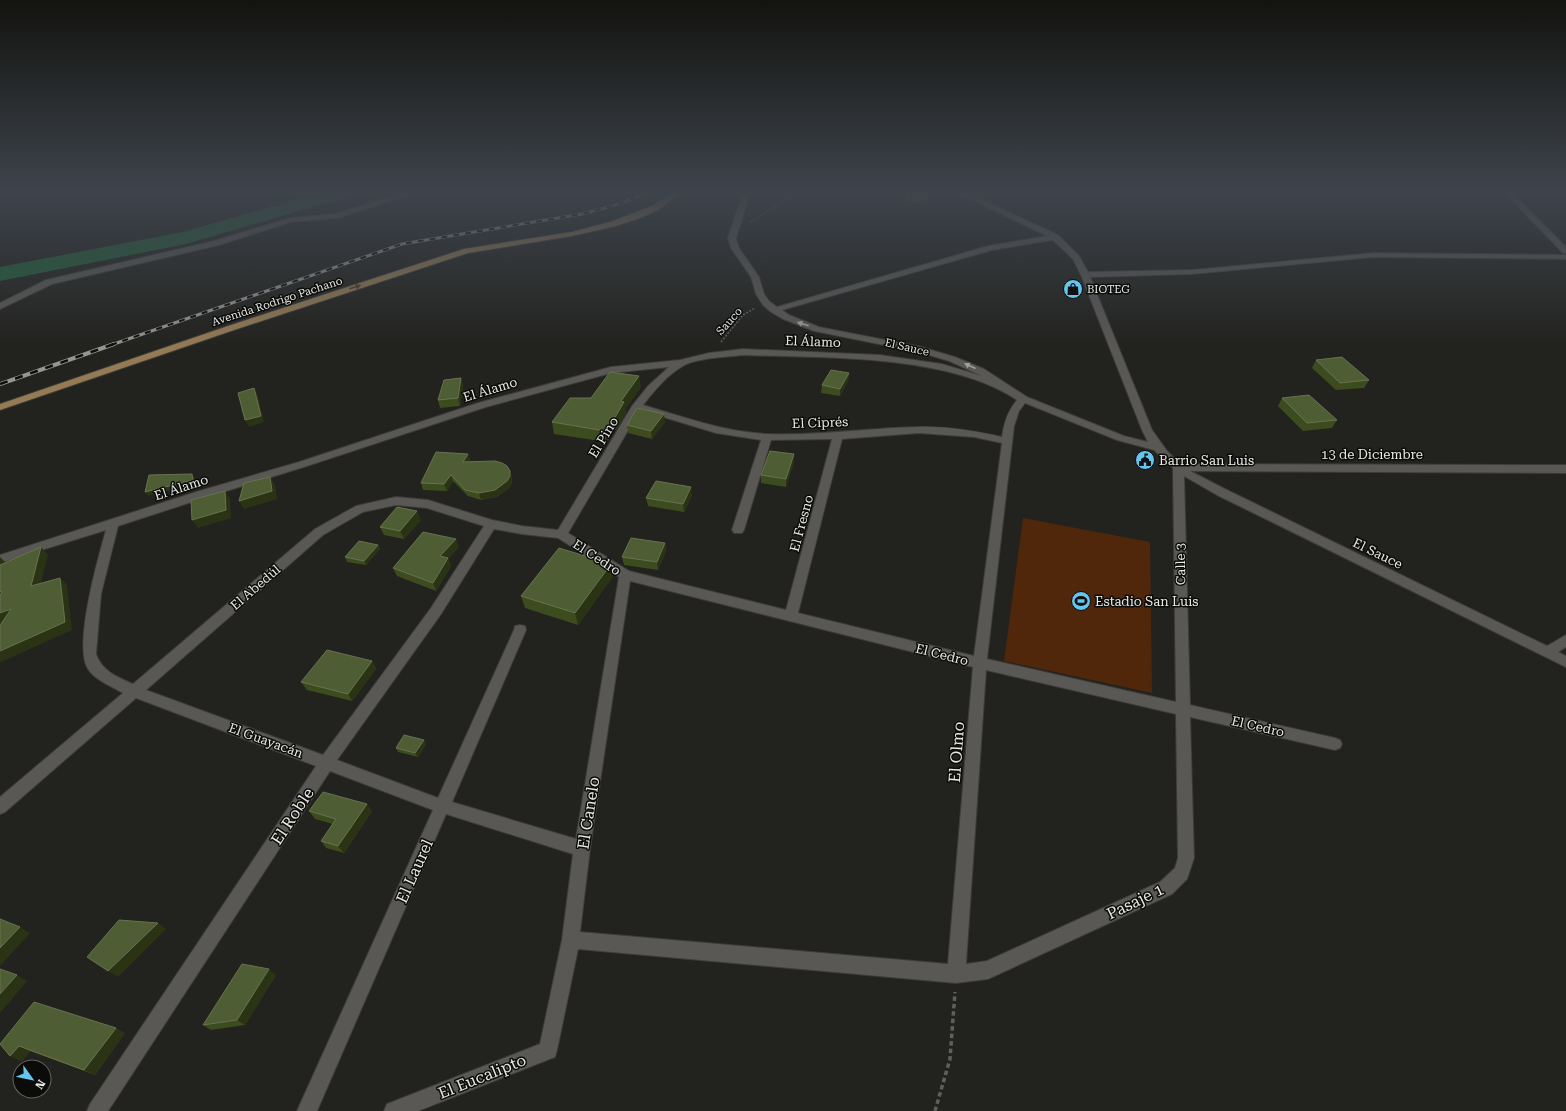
<svg xmlns="http://www.w3.org/2000/svg" width="1566" height="1111" font-family="'Roboto Serif',serif">
<style>
.green{fill:#51270c}
.lines{fill:none;stroke-linecap:round;stroke-linejoin:round}
.river{fill:#205f36;fill-rule:evenodd}
.minor-casing{stroke:#3d3c39;stroke-width:2}
.major-casing{stroke:#3d3c39;stroke-width:2}
.path-far1{stroke:#5f5f5c;stroke-width:1.5;stroke-dasharray:2 1.5;stroke-linecap:butt}
.path{stroke:#5f5f5c;stroke-width:3.5;stroke-dasharray:4.5 3;stroke-linecap:butt}
.minor{fill:#595854;fill-rule:evenodd}
.major{fill:#957b54;fill-rule:evenodd}
.rail-far1-casing{stroke:#959592;stroke-width:3}
.rail-casing{stroke:#959592;stroke-width:4}
.rail-far1{stroke:#0b0b0a;stroke-width:2;stroke-dasharray:6;stroke-linecap:butt}
.rail{stroke:#0b0b0a;stroke-width:2.5;stroke-dasharray:8;stroke-linecap:butt}
.wall{fill:#3c4c1e}
.shaded-wall{fill:#2a3415}
.building{fill:#4f5d34;stroke:#677350}
.oneway{fill:#493d2b}
.oneway2{fill:#a1a09d}
.labels{text-anchor:middle;stroke-width:3;stroke-linejoin:round;paint-order:stroke}
.far-poi-label{font-size:11px;fill:#e9e9e6;stroke:#0b0b0a;text-anchor:start}
.far-street-label{font-size:11px;fill:#e9e9e6;stroke:#0b0b0a}
.street-label{font-size:13px;fill:#e9e9e6;stroke:#0b0b0a}
.poi-label{font-size:13px;fill:#e9e9e6;stroke:#0b0b0a;text-anchor:start}
.near-street-label{font-size:16px;fill:#e9e9e6;stroke:#0b0b0a}
</style>
<rect width="100%" height="100%" fill="#22221e"/>
<!-- green -->
<path class="green" d="M1023,518L1150,542L1152,693L1004,661Z"/>
<g class="lines">
<!-- river -->
<path class="river" d="M318,193H350L347,197L186,244L0,281V267L183,232Z"/>
<defs>
<g id="minor">
<path d="M403,193H415L338,218L291,222L219,245L52,284L0,309V303L46,280L214,241L290,218L334,214Z"/>
<path d="M743,193H750L736,238L739,248L759,277L764,294L769,301L777,307L988,246L1047,236L958,193H967L1058,235L1079,256L1088,272L1192,270L1373,253L1566,255V259L1373,257L1192,274L1090,277L1152,430L1167,451L1180,464L1566,465V473L1190,471L1225,489L1547,646L1566,635V647L1558,652L1566,656V667L1217,495L1184,476L1190,705L1335,738L1340,740L1342,744L1340,748L1335,750L1190,717L1194,858L1187,879L1172,894L988,979L956,983L578,949L557,1050L555,1057L418,1111H384L387,1104L540,1044L562,940L573,854L446,814L317,1111H297L433,810L330,771L108,1111H87L90,1104L316,766L136,698L5,812L0,814V797L123,693C111,686 95,680 88,669C73,646 98,558 106,530L0,563V555L196,492L299,462L478,403L611,367L680,360L709,353L743,349L880,355L942,364L982,376L949,361L919,352L814,331L783,319L771,312L763,305L756,294L751,277L731,248L728,238ZM1053,240L1073,259L1081,275L1142,430L1148,442L1124,436L1027,397L984,369L955,357L921,347L819,327L789,315L782,310L992,250ZM743,355C824,358 949,354 1017,400C1008,411 1004,422 1002,437C975,431 946,426 918,427C868,428 818,436 767,434C724,432 684,417 643,405C654,391 667,375 683,366C695,358 728,357 743,355ZM669,367L648,386L632,406L558,530L522,526L492,520L428,500L396,497L356,506L315,529L133,684C117,677 102,671 96,654L101,594L118,526L204,498L307,466L486,407L611,373ZM1025,403L1117,440L1154,450L1173,468L1176,702L987,659L1014,426L1019,411ZM640,410L716,433L761,440L732,530L734,533H742L744,530L771,440L832,439L786,610L629,571L568,533ZM919,433L974,437L1002,443L974,656L798,613L842,439ZM396,505L427,508L484,526L431,608L323,755L146,690L323,535L363,512ZM494,529L522,534L558,538L619,577L576,839L452,802L526,630L525,626L520,625L515,626L514,630L438,798L337,760L441,614ZM630,581L973,667L948,964L580,932L590,849ZM986,670L1176,714L1178,858L1175,868L1160,882L987,961L966,964Z"/>
<path d="M1505,193H1512L1566,247V253H1563Z"/>
</g>
<path id="major" d="M672,193H680L658,210L643,217L616,226L572,236L468,253L234,330L0,410V404L228,326L464,249L572,232L610,222L652,206Z"/>
</defs>
<!-- minor casing -->
<use href="#minor" class="minor-casing"/>
<!-- major casing -->
<use href="#major" class="major-casing"/>
<!-- path-far1 -->
<g class="path-far1">
<path d="M751,222L796,193"/>
<path d="M721,342L743,315L755,308"/>
</g>
<!-- path -->
<path class="path" d="M935,1111L950,1059L955,992"/>
<!-- minor -->
<use href="#minor" class="minor"/>
<!-- major -->
<use href="#major" class="major"/>
<defs>
<path id="rail-far1" d="M111,345L402,244L582,214L615,205L648,193"/>
<path id="rail" d="M0,384L114,344"/>
</defs>
<!-- rail-far1 casing -->
<use href="#rail-far1" class="rail-far1-casing"/>
<!-- rail casing -->
<use href="#rail" class="rail-casing"/>
<!-- rail-far1 -->
<use href="#rail-far1" class="rail-far1"/>
<!-- rail -->
<use href="#rail" class="rail"/>
</g>
<!-- wall -->
<g class="wall">
<path d="M905,193H927V202H906Z"/>
<path d="M1316,360L1369,380L1364,388L1336,390L1312,368Z"/>
<path d="M849,373L848,381L840,396L821,393L822,385Z"/>
<path d="M461,378L463,386L460,406L440,408L438,400Z"/>
<path d="M641,387L625,409L626,413L616,430H614L607,442L554,434L552,422L591,398Z"/>
<path d="M1282,398L1337,420L1332,428L1303,431L1278,406Z"/>
<path d="M665,422L652,439L628,433L627,425Z"/>
<path d="M468,454L470,461L469,462L512,477V483L509,488L497,497L481,500L468,496L453,481L447,491L423,490L421,483Z"/>
<path d="M794,454V462L786,487L761,483V475Z"/>
<path d="M692,495L684,512L648,506L646,498Z"/>
<path d="M421,520L404,539L384,535L380,527Z"/>
<path d="M665,543L666,551L658,570L624,565L622,557Z"/>
<path d="M378,545L380,549L366,565L347,562L345,557Z"/>
<path d="M459,547L448,559L451,566L436,591L397,576L393,568Z"/>
<path d="M611,564L613,576L578,625L525,608L521,596Z"/>
<path d="M372,661L376,669L352,701L307,690L301,682Z"/>
<path d="M426,744L418,757L398,752L396,748Z"/>
<path d="M309,811H372L344,853L326,848L321,841L333,824L315,819Z"/>
<path d="M276,975L245,1025L211,1030L203,1025Z"/>
<path d="M125,1033L95,1075L30,1051L22,1061L10,1056L0,1044Z"/>
</g>
<!-- shaded-wall -->
<g class="shaded-wall">
<path d="M849,373L848,381L840,396V389Z"/>
<path d="M639,376L641,387L625,409L626,413L616,430L614,419L621,401Z"/>
<path d="M461,378L463,386L460,406L458,398Z"/>
<path d="M254,388L258,395L264,422L249,427L245,420Z"/>
<path d="M664,414L665,422L652,439L651,431Z"/>
<path d="M612,419L614,430L607,442L605,431Z"/>
<path d="M468,454L470,461L465,468L463,462Z"/>
<path d="M794,454V462L786,487V479Z"/>
<path d="M510,471L512,477V483L509,488L497,497L481,500L479,493Z"/>
<path d="M192,474L195,478V484L148,496L145,492Z"/>
<path d="M451,475L453,481L447,491L444,484Z"/>
<path d="M270,477L275,485L277,499L244,509L239,501Z"/>
<path d="M691,487L692,495L684,512L683,504Z"/>
<path d="M225,491L230,499L231,518L198,528L192,520Z"/>
<path d="M417,511L421,520L404,539L400,531Z"/>
<path d="M456,539L459,547L448,559L451,566L436,591L433,583L440,556Z"/>
<path d="M665,543L666,551L658,570L657,562Z"/>
<path d="M378,545L380,549L366,565L364,561Z"/>
<path d="M41,547L48,555L38,594L31,586Z"/>
<path d="M0,557L7,564L0,568Z"/>
<path d="M611,564L613,576L578,625L575,613Z"/>
<path d="M60,578L67,585L72,630L1,662H0V651Z"/>
<path d="M11,609L1,624L0,623V613Z"/>
<path d="M372,661L376,669L352,701L348,694Z"/>
<path d="M424,740L426,744L418,757L415,753Z"/>
<path d="M367,804L372,811L344,853L338,846Z"/>
<path d="M158,923L166,929L118,977L108,971Z"/>
<path d="M20,927L30,933L0,966V948Z"/>
<path d="M269,969L276,975L245,1025L237,1020Z"/>
<path d="M17,975L27,981L0,1013V994Z"/>
<path d="M116,1028L125,1033L95,1075L84,1070Z"/>
<path d="M19,1046L30,1051L22,1061L10,1056Z"/>
</g>
<!-- building -->
<g class="building">
<path d="M906,193H927V196H907Z"/>
<path d="M1342,357L1369,380L1340,383L1316,360Z"/>
<path d="M831,370L849,373L840,389L822,385Z"/>
<path d="M610,372L639,376L621,401L624,402L614,419H612L605,431L552,422L570,398H591Z"/>
<path d="M461,378L458,398L438,400L444,380Z"/>
<path d="M254,388L261,416L245,420L238,393Z"/>
<path d="M1309,395L1337,420L1307,423L1282,398Z"/>
<path d="M637,408L664,414L651,431L627,425Z"/>
<path d="M770,451L794,454L786,479L761,475Z"/>
<path d="M436,452L468,454L463,462L495,461L502,463L507,466L510,471V476L507,481L495,490L479,493L465,490L451,475L444,484L421,483Z"/>
<path d="M192,474L193,480L145,492L149,475Z"/>
<path d="M270,477L272,491L239,501L244,483Z"/>
<path d="M656,481L691,487L683,504L646,498Z"/>
<path d="M225,491L226,510L192,520L191,500Z"/>
<path d="M397,507L417,511L400,531L380,527Z"/>
<path d="M423,532L456,539L440,556L448,558L433,583L393,568Z"/>
<path d="M631,538L665,543L657,562L622,557Z"/>
<path d="M359,541L378,545L364,561L345,557Z"/>
<path d="M41,547L31,586L60,578L65,622L0,651V627L1,624L11,609L0,613V596L2,591L0,592V565Z"/>
<path d="M559,548L611,564L575,613L521,596Z"/>
<path d="M327,650L372,661L348,694L301,682Z"/>
<path d="M404,735L424,740L415,753L396,748Z"/>
<path d="M323,792L367,804L338,846L321,841L336,819L309,811Z"/>
<path d="M0,919L20,927L0,948Z"/>
<path d="M119,920L158,923L108,971L87,957Z"/>
<path d="M242,964L269,969L237,1020L203,1025Z"/>
<path d="M0,969L17,975L0,994Z"/>
<path d="M34,1002L116,1028L84,1070L19,1046L10,1056L0,1044Z"/>
</g>
<!-- one-way arrows -->
<defs><path id="oneway-solid" d="M-6-.8H1V-3.2L6.5 0L1 3.2V.8H-6Z"/></defs>
<use class="oneway" href="#oneway-solid" transform="translate(355 287) rotate(-18)"/>
<g class="oneway2">
<use href="#oneway-solid" transform="translate(803 324) rotate(-162)"/>
<use href="#oneway-solid" transform="translate(970 366) rotate(-156)"/>
</g>
<!-- sky -->
<linearGradient id="sky" x2="0" y2="1"><stop stop-color="#131310"/><stop offset="0.55" stop-color="#3e444c"/><stop offset="1" stop-color="#3e444c" stop-opacity="0"/></linearGradient>
<rect width="1566" height="349" fill="url(#sky)"/>
<!-- icons -->
<defs>
<symbol id="shop-disc" viewBox="-11 -11 22 22"><circle r="9.5" fill="#65c5ee" stroke="#0b0b0a"/><path d="M-5-2.5h2.3a2.7 3.5 0 0 1 5.4 0H5L5.5 6h-11ZM-1.5-2.5h3a1.5 2.3 0 0 0-3 0Z" fill="#111"/></symbol>
<symbol id="civic-disc" viewBox="-11 -11 22 22"><circle r="9.5" fill="#65c5ee" stroke="#0b0b0a"/><path d="M-.6-6.5H3V-4.5H.6V-3L4-1V1h2V6H-6V1h2V-1L-.6-3ZM-1.2 2.5V6h2.4V2.5Z" fill="#111"/></symbol>
<symbol id="stadium-disc" viewBox="-11 -11 22 22"><circle r="9.5" fill="#65c5ee" stroke="#0b0b0a"/><path d="M0-5a6.5 5 0 1 0 0 10a6.5 5 0 1 0 0-10ZM-3.5-1.8h7v3.6h-7Z" fill="#111"/></symbol>
</defs>
<g fill-rule="evenodd">
<use href="#shop-disc" x="1062" y="278" width="22" height="22"/>
<use href="#civic-disc" x="1134" y="449" width="22" height="22"/>
<use href="#stadium-disc" x="1070" y="590" width="22" height="22"/>
</g>
<g class="labels">
<!-- far-poi labels -->
<g class="far-poi-label">
<text x="1087" y="293">BIOTEG</text>
</g>
<!-- far-street labels -->
<g class="far-street-label">
<text transform="translate(277 301) rotate(-18)" y="4">Avenida Rodrigo Pachano</text>
<text transform="translate(729 321) rotate(-48)" y="4">Sauco</text>
<text transform="translate(907 347) rotate(13)" y="4">El Sauce</text>
</g>
<!-- street labels -->
<g class="street-label">
<text transform="translate(813 341) rotate(2)" y="5">El Álamo</text>
<text transform="translate(490 389) rotate(-17)" y="5">El Álamo</text>
<text transform="translate(820 422) rotate(-2)" y="5">El Ciprés</text>
<text transform="translate(603 437) rotate(-59)" y="5">El Pino</text>
<text x="1372" y="459">13 de Diciembre</text>
<text transform="translate(181 487) rotate(-18)" y="5">El Álamo</text>
<text transform="translate(801 523) rotate(-75)" y="5">El Fresno</text>
<text transform="translate(1378 553) rotate(26)" y="5">El Sauce</text>
<text transform="translate(597 557) rotate(33)" y="5">El Cedro</text>
<text transform="translate(1180 564) rotate(-91)" y="5">Calle 3</text>
<text transform="translate(255 587) rotate(-41)" y="5">El Abedúl</text>
<text transform="translate(942 654) rotate(14)" y="5">El Cedro</text>
<text transform="translate(1258 726) rotate(13)" y="5">El Cedro</text>
<text transform="translate(266 740) rotate(20)" y="5">El Guayacán</text>
</g>
<!-- poi labels -->
<g class="poi-label">
<text x="1159" y="465">Barrio San Luis</text>
<text x="1095" y="606">Estadio San Luis</text>
</g>
<!-- near-street labels -->
<g class="near-street-label">
<text transform="translate(956 752) rotate(-86)" y="6">El Olmo</text>
<text transform="translate(588 813) rotate(-81)" y="6">El Canelo</text>
<text transform="translate(292 816) rotate(-57)" y="6">El Roble</text>
<text transform="translate(414 871) rotate(-66)" y="6">El Laurel</text>
<text transform="translate(1135 901) rotate(-26)" y="6">Pasaje 1</text>
<text transform="translate(482 1076) rotate(-22)" y="6">El Eucalipto</text>
</g>
</g>
<!-- north arrow -->
<g transform="translate(32 1079) rotate(123)"><circle r="19" fill="#0b0b0a" stroke="#646462"/>
<path d="M0-3L7 15L0 10L-7 15Z" fill="#65c5ee"/>
<text y="-6" font-size="11" font-weight="bold" text-anchor="middle" fill="#e9e9e6">N</text>
</g>
</svg>
